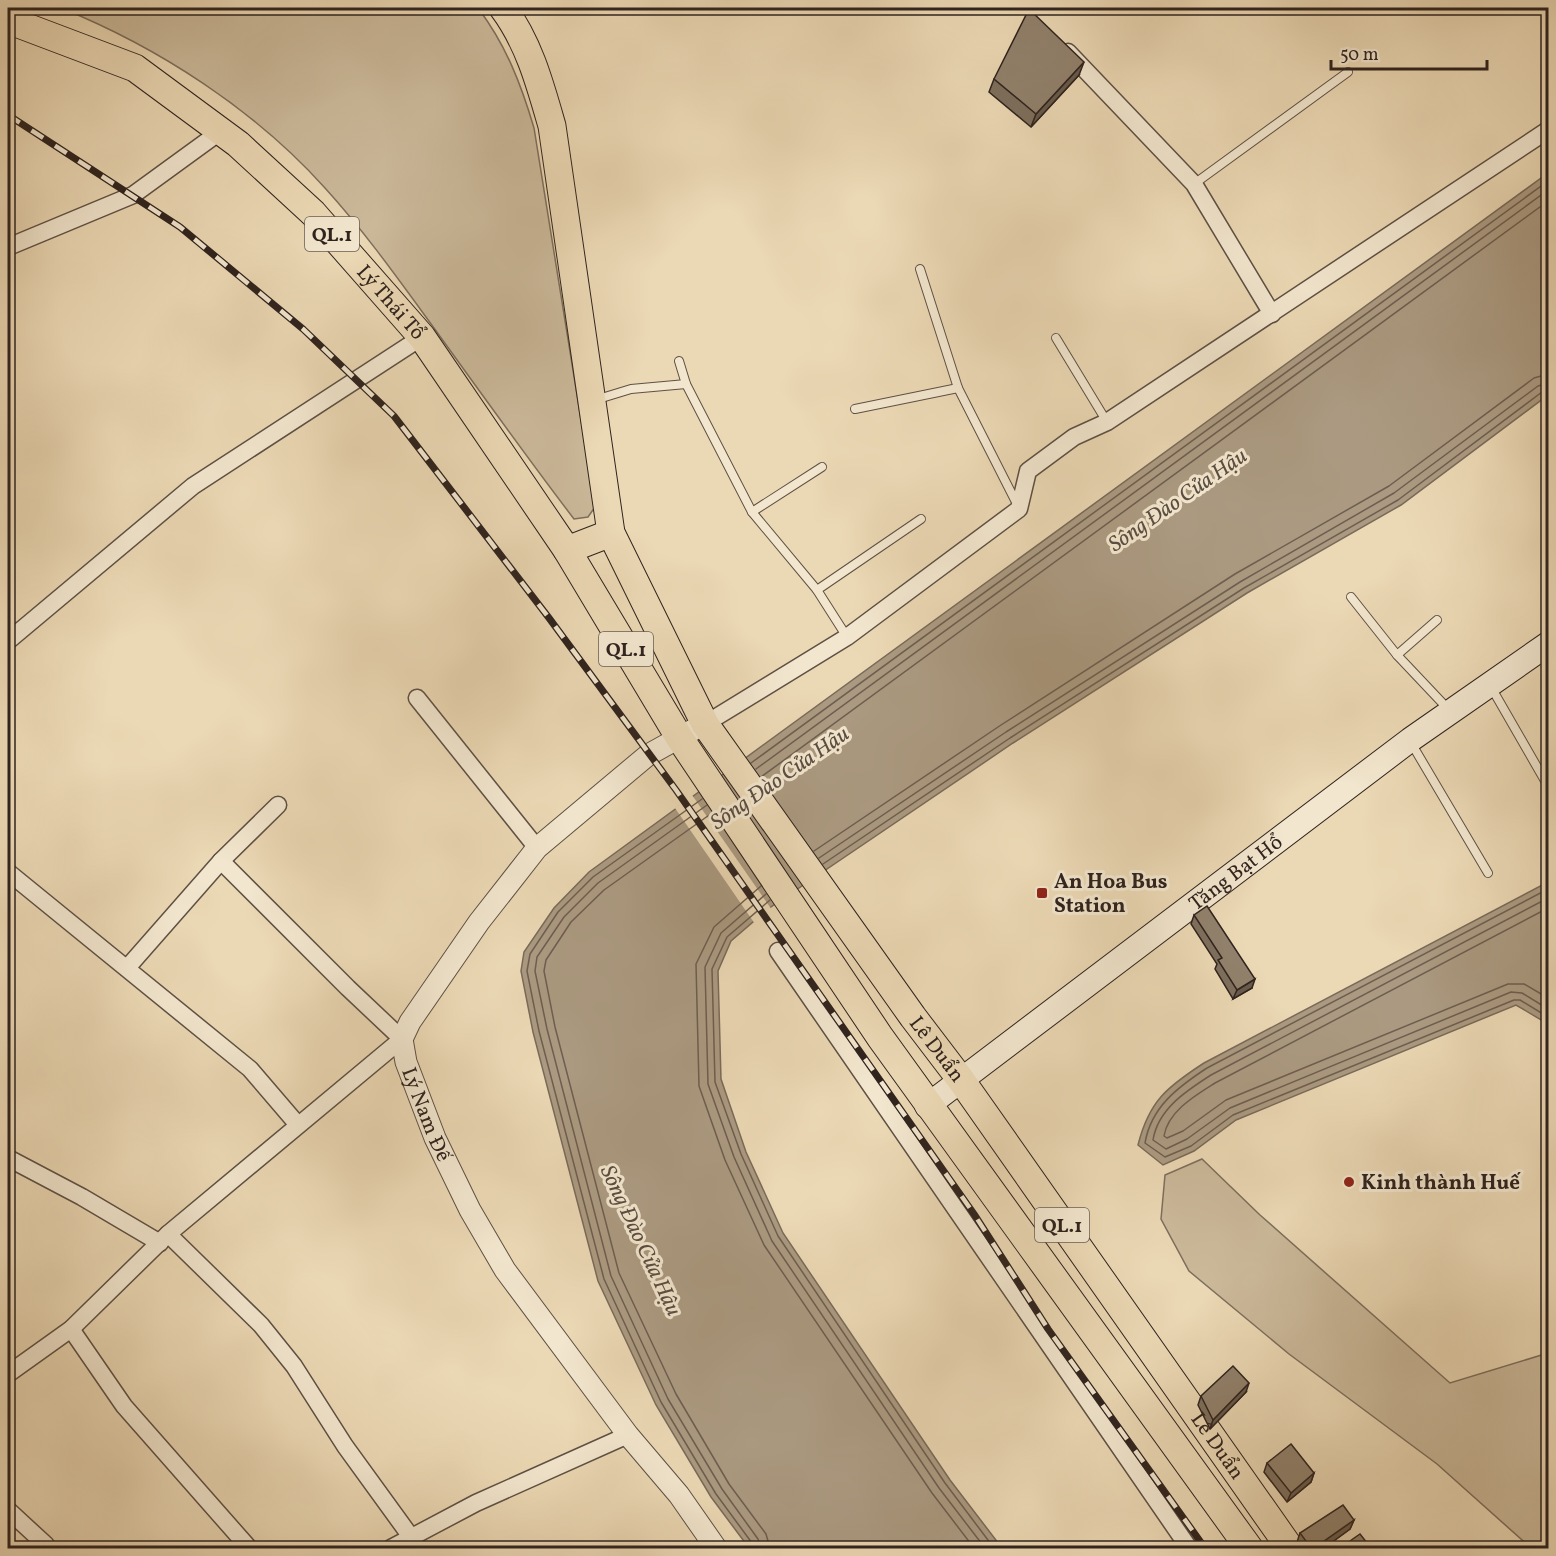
<svg xmlns="http://www.w3.org/2000/svg" width="1556" height="1556" font-family="Vollkorn,serif">
<style>
.green{fill:#cbb99a;stroke:#7d6e5c;stroke-width:1.5}
.water{fill:#ab9a81;stroke:#796a59;stroke-width:1.5}
.pier{fill:#ebd8b4}
.lines{fill:none;stroke-linecap:round;stroke-linejoin:round}
.shore{stroke:#6d5e50;stroke-width:1.5}
.service-casing{stroke:#5e5044;stroke-width:10}
.minor-casing{stroke:#5e5044;stroke-width:19}
.tertiary-casing{stroke:#5e5044;stroke-width:23}
.secondary-casing{stroke:#2f231e;stroke-width:26}
.primary-casing{stroke:#2f231e;stroke-width:29}
.service{stroke:#f2e6ce;stroke-width:8}
.minor{stroke:#f2e6ce;stroke-width:16}
.tertiary{stroke:#f2e6ce;stroke-width:21}
.secondary{stroke:#f2e6ce;stroke-width:24}
.primary{stroke:#ebd8b4;stroke-width:27}
.rail-casing{stroke:#2f231e;stroke-width:7}
.rail{stroke:#f2e6ce;stroke-width:4.5;stroke-dasharray:14;stroke-linecap:butt}
.wall{fill:#7d6f5d;stroke:#2f231e;stroke-width:1.5}
.shaded-wall{fill:#665a4c;stroke:#2f231e;stroke-width:1.5}
.building{fill:#91816c;stroke:#2f231e;stroke-width:1.5}
.poi-dot{fill:#8f2418;stroke:#f2e6ce;stroke-width:2}
.labels{text-anchor:middle;stroke-width:6;stroke-linejoin:round;paint-order:stroke}
.shield{fill:#f2e6ce;stroke:#6a5e53;stroke-width:1.5}
.shield-label{font-size:20px;font-weight:bold;fill:#2f231e}
.street-label{font-size:21px;fill:#2f231e;stroke:#f2e6ce}
.poi-label{font-size:21px;font-weight:bold;fill:#2f231e;stroke:#f2e6ce;text-anchor:start}
.water-label{font-size:22px;font-style:italic;fill:#5a4d41;stroke:#f2e6ce}
</style>
<rect width="100%" height="100%" fill="#ebd8b4"/>
<filter id="stains"><feTurbulence type="fractalNoise" baseFrequency=".00333" numOctaves="4"/><feColorMatrix values="0 0 0 0 .2 0 0 0 0 .09 0 0 0 0 .02 0 0 0 .5 -.17"/></filter>
<radialGradient id="worn" r=".72"><stop offset=".6" stop-color="#630" stop-opacity="0"/><stop offset="1" stop-color="#630" stop-opacity=".3"/></radialGradient>
<!-- green -->
<g class="green">
<path d="M61,8H478C506,45 521,84 534,128L595,507L588,517L574,519C526,456 480,392 434,328C399,280 365,232 325,188C255,110 158,47 61,8Z"/>
<path d="M1202,1159L1260,1215L1450,1383L1548,1353V1548H1531L1437,1464L1289,1354L1189,1271L1161,1219L1165,1175Z"/>
</g>
<!-- water -->
<g class="water">
<path d="M1548,173V395L1401,505L1247,593L1013,743L768,909L731,941L718,971L721,1079L746,1152L783,1233L950,1480L1002,1548H749L711,1497L656,1405L598,1281L533,1032L521,971L524,952L554,908L589,872Z"/>
<path d="M1548,882V1024L1516,1005L1236,1120L1194,1151L1163,1165L1138,1145C1149,1101 1167,1087 1204,1063Z"/>
</g>
<!-- pier -->
<path class="pier" d="M692,795L772,910L755,924L675,808Z"/>
<g class="lines">
<!-- shore -->
<g class="shore">
<path d="M751,763L1548,181"/>
<path d="M756,769L1548,190"/>
<path d="M761,777L1548,201"/>
<path d="M702,799L593,877L558,912L530,954L527,971L539,1031L604,1279L661,1402L716,1494L752,1543L753,1548"/>
<path d="M707,805L598,883L564,917L537,957L535,971L547,1029L611,1276L668,1399L722,1489L758,1539L761,1548"/>
<path d="M712,813L604,890L571,922L546,960L544,971L555,1027L619,1273L676,1394L729,1484L766,1534L770,1548"/>
<path d="M814,851L1001,725L1235,574L1389,486L1534,378L1548,374"/>
<path d="M819,858L1006,732L1240,582L1394,493L1538,386L1548,383"/>
<path d="M823,864L1010,738L1244,588L1398,500L1542,392L1548,391"/>
<path d="M761,886L714,927L696,964L699,1086L725,1160L764,1245L932,1493L974,1548"/>
<path d="M1548,889L1207,1068C1178,1087 1151,1107 1145,1143L1165,1157L1191,1146L1233,1115L1514,1000H1520L1548,1017"/>
<path d="M766,894L721,933L705,967L708,1084L734,1157L772,1241L939,1488L985,1548"/>
<path d="M1548,898L1211,1075C1186,1091 1158,1109 1153,1140L1166,1149L1187,1139L1230,1108L1511,992L1522,993L1548,1009"/>
<path d="M770,900L727,937L712,969L715,1082L741,1154L778,1236L945,1483L994,1548"/>
<path d="M1548,908L1215,1083C1196,1095 1168,1111 1164,1136L1167,1138L1183,1131L1226,1100L1508,984H1524L1548,998"/>
</g>
<defs>
<g id="service">
<path d="M1194,184L1348,72"/>
<path d="M920,269L958,388L1018,506"/>
<path d="M1056,338L1107,422"/>
<path d="M679,361L686,384L752,512L817,590L847,637"/>
<path d="M595,400L631,389L686,384"/>
<path d="M855,409L958,388"/>
<path d="M752,512L822,467"/>
<path d="M817,590L921,519"/>
<path d="M1351,597L1397,655L1449,710"/>
<path d="M1397,655L1437,620"/>
<path d="M1491,687L1548,786"/>
<path d="M1410,741L1488,873"/>
</g>
<g id="minor">
<path d="M1068,52L1194,184L1272,314"/>
<path d="M8,247L133,195L221,131"/>
<path d="M8,641L193,486L422,337"/>
<path d="M417,698L537,848"/>
<path d="M705,724L847,637L1019,509L1028,471L1074,437L1107,422L1548,130"/>
<path d="M8,872L250,1069L298,1125"/>
<path d="M778,951L1189,1548"/>
<path d="M127,968L221,861L278,805"/>
<path d="M8,1158L82,1197L160,1243"/>
<path d="M168,1234L261,1325L294,1366L345,1446L411,1537"/>
<path d="M71,1329L124,1406L249,1548"/>
<path d="M8,1374L71,1329L168,1234L402,1039L348,988L221,861"/>
<path d="M8,1510L46,1545"/>
<path d="M391,1548L476,1503L628,1435"/>
</g>
<g id="tertiary">
<path id="s1" d="M693,730L648,755L537,848L479,922L410,1022L402,1039L406,1062L435,1138L470,1210L505,1270L628,1435L679,1495L716,1548"/>
</g>
<g id="secondary">
<path id="s2" d="M927,1106L1410,740L1548,644"/>
</g>
<g id="primary">
<path id="s3" d="M503,8C529,43 540,84 552,126L611,533L705,724L913,1017L961,1080L1290,1548"/>
<path id="s4" d="M8,20L135,68L238,144L313,213L422,337L567,550L679,737L880,1037L1249,1548"/>
<path d="M567,550L611,533"/>
</g>
</defs>
<!-- service casing -->
<use href="#service" class="service-casing"/>
<!-- minor casing -->
<use href="#minor" class="minor-casing"/>
<!-- tertiary casing -->
<use href="#tertiary" class="tertiary-casing"/>
<!-- secondary casing -->
<use href="#secondary" class="secondary-casing"/>
<!-- primary casing -->
<use href="#primary" class="primary-casing"/>
<!-- service -->
<use href="#service" class="service"/>
<!-- minor -->
<use href="#minor" class="minor"/>
<!-- tertiary -->
<use href="#tertiary" class="tertiary"/>
<!-- secondary -->
<use href="#secondary" class="secondary"/>
<!-- primary -->
<use href="#primary" class="primary"/>
<defs>
<path id="rail" d="M8,115L180,227L303,329L394,416L549,618L676,790L974,1214L1048,1329L1205,1548"/>
</defs>
<!-- rail casing -->
<use href="#rail" class="rail-casing"/>
<!-- rail -->
<use href="#rail" class="rail"/>
</g>
<!-- wall -->
<g class="wall">
<path d="M1079,75L1031,127L989,92L994,79Z"/>
<path d="M1194,915L1252,988L1233,999L1215,969L1217,964L1191,924Z"/>
<path d="M1246,1392L1210,1429L1198,1405L1201,1396Z"/>
<path d="M1267,1463L1314,1473L1311,1482L1287,1502L1264,1472Z"/>
<path d="M1354,1520L1350,1529L1324,1548H1302L1297,1542L1300,1533Z"/>
</g>
<!-- shaded-wall -->
<g class="shaded-wall">
<path d="M1084,62L1079,75L1031,127L1036,114Z"/>
<path d="M1255,979L1252,988L1233,999L1237,990Z"/>
<path d="M1249,1383L1246,1392L1210,1429L1213,1420Z"/>
<path d="M1314,1473L1311,1482L1287,1502L1291,1493Z"/>
<path d="M1354,1520L1350,1529L1324,1548H1314Z"/>
</g>
<!-- building -->
<g class="building">
<path d="M1029,9L1084,62L1036,114L994,79Z"/>
<path d="M1207,906L1255,979L1237,990L1218,960L1222,958L1194,915Z"/>
<path d="M1233,1366L1249,1383L1213,1420L1201,1396Z"/>
<path d="M1291,1444L1314,1473L1291,1493L1267,1463Z"/>
<path d="M1343,1505L1354,1520L1314,1548H1311L1300,1533Z"/>
<path d="M1360,1534L1371,1548H1340Z"/>
</g>
<!-- markers -->
<g class="poi-dot">
<rect x="1036" y="887" width="12" height="12" rx="3"/>
<circle cx="1349" cy="1182" r="6"/>
</g>
<g class="labels">
<!-- shield labels -->
<g class="shield">
<rect x="305" y="217" width="54" height="34" rx="4.5"/>
<rect x="599" y="632" width="54" height="34" rx="4.5"/>
<rect x="1035" y="1208" width="54" height="34" rx="4.5"/>
</g>
<g class="shield-label">
<text x="332" y="241">QL.1</text>
<text x="626" y="656">QL.1</text>
<text x="1062" y="1232">QL.1</text>
</g>
<!-- street labels -->
<g class="street-label">
<text dy="7" stroke="none"><textPath href="#s4" startOffset="484">Lý Thái Tổ</textPath></text>
<text dy="7" stroke="none"><textPath href="#s2" startOffset="387">Tăng Bạt Hổ</textPath></text>
<text dy="7" stroke="none"><textPath href="#s3" startOffset="1152">Lê Duẩn</textPath></text>
<text dy="7" stroke="none"><textPath href="#s1" startOffset="510">Lý Nam Đế</textPath></text>
<text dy="7" stroke="none"><textPath href="#s3" startOffset="1638">Lê Duẩn</textPath></text>
</g>
<!-- poi labels -->
<g class="poi-label">
<text x="1054" y="888">An Hoa Bus<tspan x="1054" dy="24">Station</tspan></text>
<text x="1361" y="1189">Kinh thành Huế</text>
</g>
<!-- water labels -->
<g class="water-label">
<text transform="translate(1177 499) rotate(-35)" y="8">Sông Đào Cửa Hậu</text>
<text transform="translate(779 777) rotate(-35)" y="8">Sông Đào Cửa Hậu</text>
<text transform="translate(642 1240) rotate(65)" y="8">Sông Đào Cửa Hậu</text>
</g>
</g>
<!-- margin -->
<rect width="1556" height="1556" fill="none" stroke="#ebd8b4" stroke-width="30"/>
<rect x="9" y="9" width="1538" height="1538" fill="none" stroke="#2f231e" stroke-width="3"/>
<rect x="15" y="15" width="1526" height="1526" fill="none" stroke="#2f231e" stroke-width="1.5"/>
<!-- scale -->
<path d="M1331 60v9h156v-9" fill="none" stroke="#2f231e" stroke-width="3"/>
<text x="1340" y="60" font-size="18" fill="#2f231e" stroke="#f2e6ce" stroke-width="4.5" paint-order="stroke">50 m</text>
<rect width="100%" height="100%" filter="url(#stains)"/>
<rect width="100%" height="100%" fill="url(#worn)"/>
</svg>
